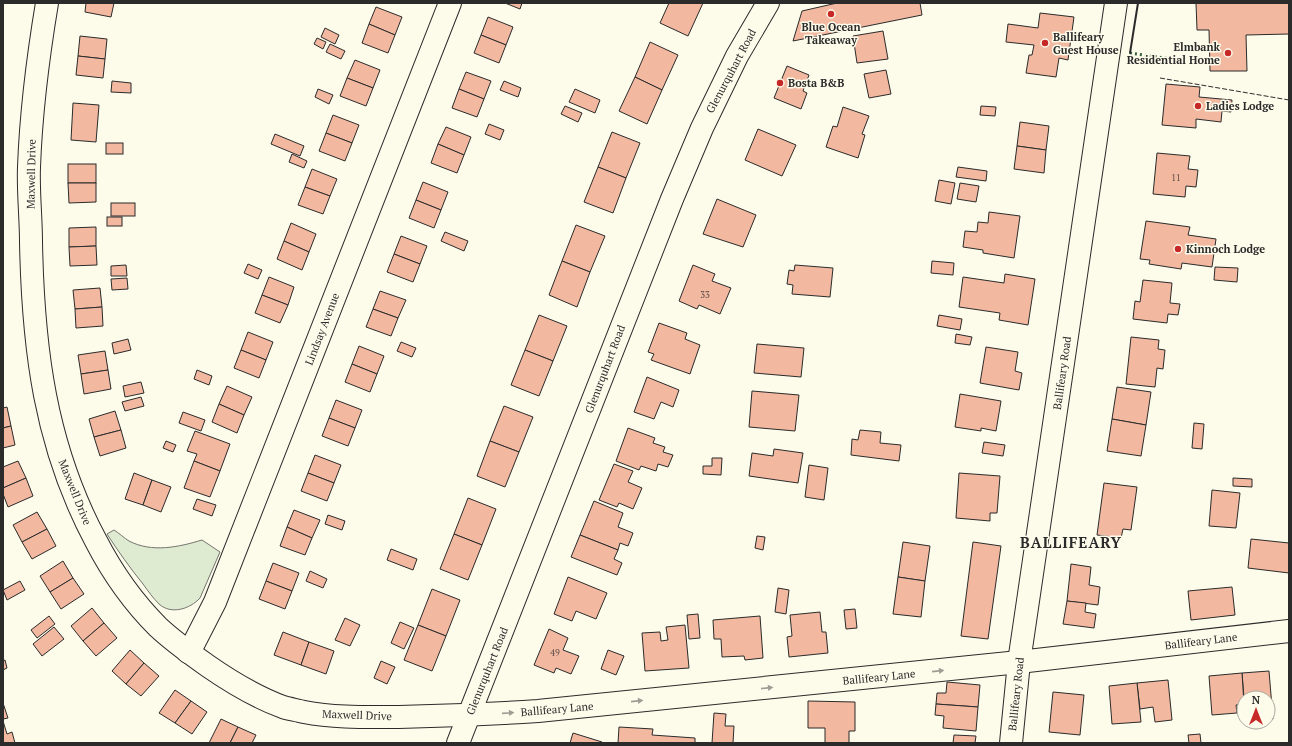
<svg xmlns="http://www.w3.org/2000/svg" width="1292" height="746" font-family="'PT Serif',serif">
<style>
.green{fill:#deebd1;stroke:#74746e}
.building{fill:#f2b8a0;stroke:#2b2b2b}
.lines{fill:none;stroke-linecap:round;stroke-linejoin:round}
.minor-casing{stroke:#2b2b2b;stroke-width:24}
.highway-casing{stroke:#2b2b2b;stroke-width:24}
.minor{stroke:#fdfbea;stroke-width:22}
.highway{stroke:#fdfbea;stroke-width:22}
.hedge{stroke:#34623c;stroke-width:3;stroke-dasharray:2 3;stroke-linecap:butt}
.fence{stroke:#2b2b2b;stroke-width:1;stroke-dasharray:5 2;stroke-linecap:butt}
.wall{stroke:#2b2b2b;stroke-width:2}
.oneway{fill:#9e9d94}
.poi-dot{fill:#c62828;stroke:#fdfbea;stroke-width:1.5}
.labels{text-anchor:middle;stroke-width:3;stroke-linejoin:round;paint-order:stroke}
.number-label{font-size:9px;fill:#5d4e48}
.poi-label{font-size:11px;font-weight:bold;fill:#2b2b2b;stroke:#fdfbea;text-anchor:start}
.street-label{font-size:11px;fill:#2b2b2b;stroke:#fdfbea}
.district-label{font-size:15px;font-weight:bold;letter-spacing:1px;fill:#2b2b2b;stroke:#fdfbea}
</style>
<rect width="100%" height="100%" fill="#fdfbea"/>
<!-- green -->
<path class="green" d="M114,530C119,533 124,538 129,541C152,553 179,547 202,540L220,552L200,598C190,609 171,615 159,604C153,598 148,591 143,584C130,568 118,551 107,534Z"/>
<!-- building -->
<g class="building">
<path d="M86,3H114L111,17L85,12Z"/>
<path d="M505,3H522L520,9Z"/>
<path d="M669,3H703L688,36L660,23Z"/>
<path d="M837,3H920L922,15L793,41L802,11Z"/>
<path d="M1196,3H1289V34L1246,35L1247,71H1210L1209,30H1197Z"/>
<path d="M376,7L402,17L395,35L369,24Z"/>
<path d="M1040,13L1074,17L1068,60L1059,58L1056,77L1026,73L1029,55H1032L1034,45L1006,42L1008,24L1038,28Z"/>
<path d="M488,17L513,27L506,45L481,35Z"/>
<path d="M369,24L395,35L388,53L362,43Z"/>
<path d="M325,28L339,35L335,44L321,37Z"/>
<path d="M883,31L888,59L857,63L853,36Z"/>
<path d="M481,35L506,45L499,63L474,53Z"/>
<path d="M80,36L107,39L105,59L78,56Z"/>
<path d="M317,38L326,42L323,49L314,44Z"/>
<path d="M650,42L678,55L662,90L635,77Z"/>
<path d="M330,44L345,51L341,59L326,52Z"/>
<path d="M78,56L105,59L103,78L76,75Z"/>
<path d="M355,60L380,70L373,88L347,78Z"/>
<path d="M787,66L809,75L803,91L807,93L801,109L774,98Z"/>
<path d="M886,70L891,94L869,98L864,74Z"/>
<path d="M466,72L491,81L484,99L459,89Z"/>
<path d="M635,77L662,90L647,124L619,111Z"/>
<path d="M347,78L373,88L366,106L340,96Z"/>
<path d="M112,81L131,83V93L111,92Z"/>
<path d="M504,81L521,88L518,97L500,90Z"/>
<path d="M1166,84L1200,87L1199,97L1232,100L1231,112L1222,111L1221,122L1196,119V128L1162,125Z"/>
<path d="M318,89L333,95L329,104L315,97Z"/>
<path d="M459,89L484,99L477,117L452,108Z"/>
<path d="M575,89L600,100L595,113L569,102Z"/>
<path d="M73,103L99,105L96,142L71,140Z"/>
<path d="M565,106L582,113L578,122L561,114Z"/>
<path d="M981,106L996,107L995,116L980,115Z"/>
<path d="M843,107L869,116L862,134L865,135L858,158L826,147L833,126L837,127Z"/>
<path d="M333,115L359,125L352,143L326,133Z"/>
<path d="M1020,122L1049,126L1046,150L1017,146Z"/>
<path d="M489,124L504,130L500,140L485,134Z"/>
<path d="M446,127L471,137L464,155L438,144Z"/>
<path d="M758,129L796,145L782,176L745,160Z"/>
<path d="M612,132L640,143L626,178L598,167Z"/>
<path d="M326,133L352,143L345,161L319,151Z"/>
<path d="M275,134L304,146L300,156L271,144Z"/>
<rect x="106" y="143" width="17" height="11"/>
<path d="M438,144L464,155L457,173L431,163Z"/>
<path d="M1017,146L1046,150L1044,173L1014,169Z"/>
<path d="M1157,153L1190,156L1188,169L1198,170L1196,187L1186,186L1185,197L1153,194Z"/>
<path d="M292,154L307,161L304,168L289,162Z"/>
<rect x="68" y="164" width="28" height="19"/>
<path d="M598,167L626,178L613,213L584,202Z"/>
<path d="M958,167L987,171L986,181L956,177Z"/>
<path d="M312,169L337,179L330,196L305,187Z"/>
<path d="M939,180L955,183L951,204L935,201Z"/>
<path d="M423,182L448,192L441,210L416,200Z"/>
<path d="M68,183H96V202L69,203Z"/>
<path d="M960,183L979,186L976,202L957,199Z"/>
<path d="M305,187L330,196L323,214L298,205Z"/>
<path d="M717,199L756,215L743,247L703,234Z"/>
<path d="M416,200L441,210L434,228L409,218Z"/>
<rect x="111" y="203" width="24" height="13"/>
<path d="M989,212L1020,216L1014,258L983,253V250L963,247L965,231L977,232L978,222L988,223Z"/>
<rect x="107" y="217" width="15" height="9"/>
<path d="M1146,221L1190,227L1188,235L1216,239L1212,267L1182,263L1181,269L1149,264L1150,260L1140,259Z"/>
<path d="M291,223L316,234L309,252L284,241Z"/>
<path d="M576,225L605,236L590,272L562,261Z"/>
<path d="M96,227V246L69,247V228Z"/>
<path d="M445,232L468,241L464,251L441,241Z"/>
<path d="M401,236L427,246L420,264L394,254Z"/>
<path d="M284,241L309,252L302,270L277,259Z"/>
<path d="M96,246L97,265L70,266L69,247Z"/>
<path d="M394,254L420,264L413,282L387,272Z"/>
<path d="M562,261L590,272L577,307L549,295Z"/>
<path d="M932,261L954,263L953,275L931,273Z"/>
<path d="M248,264L262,270L258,279L244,273Z"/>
<path d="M126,265L127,276H111V266Z"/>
<path d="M693,265L715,274L712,281L731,288L720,314L699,305L697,309L679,301Z"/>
<path d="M795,265L833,268L830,297L792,294L793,285L787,284L789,270L794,271Z"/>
<path d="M1215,267L1238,268L1237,282L1214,280Z"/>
<path d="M1005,274L1035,279L1028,325L999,320L1000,313L959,307L963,277L1004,283Z"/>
<path d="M269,277L294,287L288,305L262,295Z"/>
<path d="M127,278L128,289L112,290L111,279Z"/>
<path d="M1143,280L1172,283L1170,303L1180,304L1178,315L1168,314L1167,323L1133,319L1135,301L1140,302Z"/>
<path d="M100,288L102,307L75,309L73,290Z"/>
<path d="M380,291L406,300L398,318L373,309Z"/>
<path d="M262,295L288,305L280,323L255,313Z"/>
<path d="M102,307L103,326L76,328L75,309Z"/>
<path d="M373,309L398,318L391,336L366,327Z"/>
<path d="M539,315L567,326L553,361L525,350Z"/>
<path d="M939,315L962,319L960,330L937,326Z"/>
<path d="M659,323L687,333L685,339L700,345L690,374L651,360L654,354L648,352Z"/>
<path d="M248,332L273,342L266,360L241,350Z"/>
<path d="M956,334L972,337L970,345L955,343Z"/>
<path d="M1131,337L1159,340L1158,349L1165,350L1163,369L1157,368L1155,387L1126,384Z"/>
<path d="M128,339L131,350L114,354L112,343Z"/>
<path d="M401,342L416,348L412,357L397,351Z"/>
<path d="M757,344L804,348L801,377L754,373Z"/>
<path d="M359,346L384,356L377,374L352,364Z"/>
<path d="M986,347L1018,352L1015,371L1022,373L1019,390L980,383Z"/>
<path d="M241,350L266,360L259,378L234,368Z"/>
<path d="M525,350L553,361L539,396L511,385Z"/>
<path d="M105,351L108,370L81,374L78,355Z"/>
<path d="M352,364L377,374L370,392L345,382Z"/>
<path d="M108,370L111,389L84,394L81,374Z"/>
<path d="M197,370L212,376L209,385L194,379Z"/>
<path d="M647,377L679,390L673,407L661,402L654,419L634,412Z"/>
<path d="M141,382L144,393L125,397L123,386Z"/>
<path d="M227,386L252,397L244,415L219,404Z"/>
<path d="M1117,387L1151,392L1146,425L1112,419Z"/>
<path d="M752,391L799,395L795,431L749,427Z"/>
<path d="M960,394L1001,401L996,431L981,428V431L955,427Z"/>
<path d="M141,397L144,406L125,411L122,402Z"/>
<path d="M336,400L362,410L355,428L329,418Z"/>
<path d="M219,404L244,415L237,433L212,422Z"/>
<path d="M504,406L533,417L519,452L490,441Z"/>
<path d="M7,407L11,426L3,428V408Z"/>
<path d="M115,411L121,430L94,437L89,419Z"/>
<path d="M183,412L205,420L201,431L179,423Z"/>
<path d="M329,418L355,428L348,446L322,436Z"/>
<path d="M1112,419L1146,425L1141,456L1107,451Z"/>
<path d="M1194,423L1204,424L1202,449L1192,448Z"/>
<path d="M11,426L15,445L3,448V428Z"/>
<path d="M628,428L655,438L653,443L665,447L663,452L673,455L668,467L658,464L656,471L641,466L639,470L616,461Z"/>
<path d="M121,430L126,448L100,456L94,437Z"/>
<path d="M860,430L881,432L880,443L901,445L899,461L851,455L852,439L858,440Z"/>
<path d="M195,431L230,444L220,471L194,461L197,454L187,451Z"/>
<path d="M166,441L176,445L173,452L163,448Z"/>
<path d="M490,441L519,452L505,487L477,476Z"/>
<path d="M984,442L1005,445L1003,456L982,453Z"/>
<path d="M774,449L803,453L798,483L749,476L752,453L773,456Z"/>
<path d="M315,455L341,465L334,483L308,473Z"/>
<path d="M712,458H722L721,475L703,474V466H712Z"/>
<path d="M18,461L26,478L3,488V467Z"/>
<path d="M194,461L220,471L210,497L184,488Z"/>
<path d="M614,464L633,471L628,482L642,488L633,509L619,503L617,507L599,500Z"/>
<path d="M809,465L828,468L824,500L805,497Z"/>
<path d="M134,473L152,480L143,505L125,499Z"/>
<path d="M308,473L334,483L327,501L301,491Z"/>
<path d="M959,473L1000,476L997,513H990V521L956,518Z"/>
<path d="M26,478L33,496L8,507L3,494V488Z"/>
<path d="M1233,478L1252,479V487L1233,486Z"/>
<path d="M152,480L171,487L161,512L143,505Z"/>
<path d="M1104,483L1137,487L1131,530L1123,529L1121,538L1097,535Z"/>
<path d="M1212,490L1240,493L1236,528L1209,526Z"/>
<path d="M468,498L496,509L482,545L454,534Z"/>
<path d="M197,499L216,505L212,516L193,509Z"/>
<path d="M594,501L623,513L618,527L633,533L628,546L620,543L618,550L580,535Z"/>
<path d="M294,510L320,520L312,538L287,527Z"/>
<path d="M37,512L47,529L22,542L13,525Z"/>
<path d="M328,515L345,521L342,530L325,524Z"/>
<path d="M287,527L312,538L305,555L280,546Z"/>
<path d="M47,529L56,546L32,559L22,542Z"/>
<path d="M454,534L482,545L468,580L440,569Z"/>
<path d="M580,535L618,550L614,559L622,563L617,575L571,557Z"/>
<path d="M757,536L765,537L763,550L755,548Z"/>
<path d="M1251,539L1289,543V573L1248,568Z"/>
<path d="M903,542L930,546L925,581L898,577Z"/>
<path d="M973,542L1001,546L988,639L961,636Z"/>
<path d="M391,549L417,559L413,570L387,560Z"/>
<path d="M63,561L73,578L50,592L40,576Z"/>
<path d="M273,563L299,573L292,591L266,581Z"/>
<path d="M1071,564L1091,567L1089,585L1100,587L1098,605L1067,601Z"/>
<path d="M310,571L327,579L323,588L306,581Z"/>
<path d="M568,577L607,593L596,619L576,611L572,621L554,614Z"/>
<path d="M898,577L925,581L921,617L893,614Z"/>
<path d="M73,578L84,594L61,609L50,592Z"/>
<path d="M20,581L25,590L7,600L3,590Z"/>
<path d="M266,581L292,591L285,609L259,599Z"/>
<path d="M1232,587L1235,615L1191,620L1188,591Z"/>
<path d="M778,588L789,590L786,614L775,612Z"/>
<path d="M432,589L460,600L446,636L418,625Z"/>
<path d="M1067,601L1086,603L1085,612L1096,614L1094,628L1063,624Z"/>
<path d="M92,608L104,623L83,641L71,626Z"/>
<path d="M855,609L857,628L846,629L844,610Z"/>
<path d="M820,612L822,632H826L828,653L789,657L787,637L792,636L790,615Z"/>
<path d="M698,614L700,638L689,639L687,615Z"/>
<path d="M49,616L55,624L37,638L31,630Z"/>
<path d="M760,616L763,658L745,660L744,656L722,657L721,639H714L713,620Z"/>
<path d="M345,618L360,625L350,646L335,640Z"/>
<path d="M400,622L414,628L404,649L391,643Z"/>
<path d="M104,623L117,638L96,656L83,641Z"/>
<path d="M418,625L446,636L432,671L404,660Z"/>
<path d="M685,625L689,668L645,671L642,633L660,632L661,641L668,640L666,627Z"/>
<path d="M54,627L64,639L42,656L33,644Z"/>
<path d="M549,629L568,638L563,650L579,656L571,674L556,668L554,673L534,665Z"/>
<path d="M283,632L309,642L301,665L274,655Z"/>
<path d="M309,642L334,651L326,674L301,665Z"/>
<path d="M130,650L144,663L126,684L112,671Z"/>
<path d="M608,650L624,656L616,675L601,669Z"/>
<path d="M5,660L7,668L3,670V661Z"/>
<path d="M381,661L395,667L387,684L374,678Z"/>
<path d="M144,663L159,676L141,696L126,684Z"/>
<path d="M1269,671L1273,719H1268V698H1244L1242,673Z"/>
<path d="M1242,673L1244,704L1236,705L1237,713L1212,715L1209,676Z"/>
<path d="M1168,680L1172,720L1155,722L1153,707L1140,709L1137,683Z"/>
<path d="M947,682L980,685L978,707L936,704L937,693H946Z"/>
<path d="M1137,683L1141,722L1112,724L1109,686Z"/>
<path d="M175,690L191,701L175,723L159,713Z"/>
<path d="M1053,692L1084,695L1080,735L1049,732Z"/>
<path d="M191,701L207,712L192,734L175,723Z"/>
<path d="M808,701L855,702V731H849V743H825V728H808Z"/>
<path d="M3,703L8,718L3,719Z"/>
<path d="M936,704L978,707L976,731L943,728L944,716L935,715Z"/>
<path d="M714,713L726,714L725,726H734L733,743H712Z"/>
<path d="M221,719L238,727L230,743H209Z"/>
<path d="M3,721L7,734L12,732L15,743H3Z"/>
<path d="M238,727L256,735L252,743H230Z"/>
<path d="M619,727L653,729L652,735L695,738V743H618Z"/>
<path d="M573,733L602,742L601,743H570Z"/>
<path d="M1200,734L1201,743H1189L1188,735Z"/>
<path d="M954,735L976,736L975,743H953Z"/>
</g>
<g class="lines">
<defs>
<g id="minor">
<path d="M47,3C38,57 31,112 29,167C28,192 31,217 31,242C33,348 45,446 96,541C112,572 133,602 158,627C173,641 191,654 208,666C231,682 256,697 283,707C289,709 297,710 304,712C335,718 367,717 399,717C445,716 491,714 538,711L1019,662L1289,631"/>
<path d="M188,652L194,643L215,602L450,3"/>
<path d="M1011,743L1019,662L1116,3"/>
</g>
<path id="highway" d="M458,743L672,199L702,128L737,56L768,3"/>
</defs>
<!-- minor casing -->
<use href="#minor" class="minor-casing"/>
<!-- highway casing -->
<use href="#highway" class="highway-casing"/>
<!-- minor -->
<use href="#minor" class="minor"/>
<!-- highway -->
<use href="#highway" class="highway"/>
<!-- hedge -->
<path class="hedge" d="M1130,53L1178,60"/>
<!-- fence -->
<path class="fence" d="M1160,78L1289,100"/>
<!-- wall -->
<path class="wall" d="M1130,53L1138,3"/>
</g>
<!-- one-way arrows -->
<defs><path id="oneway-solid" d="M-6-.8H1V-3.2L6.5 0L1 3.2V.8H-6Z"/></defs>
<g class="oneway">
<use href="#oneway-solid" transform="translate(938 671) rotate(-6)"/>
<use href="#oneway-solid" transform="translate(767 688) rotate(-6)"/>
<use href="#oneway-solid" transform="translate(637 701) rotate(-6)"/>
<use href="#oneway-solid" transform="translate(508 713) rotate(-4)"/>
</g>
<!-- markers -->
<g class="poi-dot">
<circle cx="831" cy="14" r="4"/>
<circle cx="1045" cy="43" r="4"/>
<circle cx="1228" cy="53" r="4"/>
<circle cx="780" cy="83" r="4"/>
<circle cx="1198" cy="106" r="4"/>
<circle cx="1178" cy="249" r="4"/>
</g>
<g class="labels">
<!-- number labels -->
<g class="number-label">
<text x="1176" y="181">11</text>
<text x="705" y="298">33</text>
<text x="555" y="656">49</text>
</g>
<!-- poi labels -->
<g class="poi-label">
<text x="831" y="31" text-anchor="middle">Blue Ocean<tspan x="831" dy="13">Takeaway</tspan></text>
<text x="1053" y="41">Ballifeary<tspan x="1053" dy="13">Guest House</tspan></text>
<text x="1220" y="51" text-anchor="end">Elmbank<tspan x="1220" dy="13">Residential Home</tspan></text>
<text x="788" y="87">Bosta B&amp;B</text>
<text x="1206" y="110">Ladies Lodge</text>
<text x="1186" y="253">Kinnoch Lodge</text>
</g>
<!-- street labels -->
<g class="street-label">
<text transform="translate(731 71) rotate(-62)" y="4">Glenurquhart Road</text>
<text transform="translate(31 174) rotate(-89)" y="4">Maxwell Drive</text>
<text transform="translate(322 329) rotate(-69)" y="4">Lindsay Avenue</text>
<text transform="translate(605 369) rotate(-69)" y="4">Glenurquhart Road</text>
<text transform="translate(1062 373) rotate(-82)" y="4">Ballifeary Road</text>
<text transform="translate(75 492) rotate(68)" y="4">Maxwell Drive</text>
<text transform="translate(1201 641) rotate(-7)" y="4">Ballifeary Lane</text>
<text transform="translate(487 671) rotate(-68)" y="4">Glenurquhart Road</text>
<text transform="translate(879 677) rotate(-6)" y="4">Ballifeary Lane</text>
<text transform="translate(1016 694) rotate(-84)" y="4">Ballifeary Road</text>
<text transform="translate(557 709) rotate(-5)" y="4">Ballifeary Lane</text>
<text transform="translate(357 715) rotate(2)" y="4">Maxwell Drive</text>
</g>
<!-- district labels -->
<g class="district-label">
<text x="1071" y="548">BALLIFEARY</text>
</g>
</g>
<!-- border -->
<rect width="1292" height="746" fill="none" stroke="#2b2b2b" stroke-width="8"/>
<!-- north arrow -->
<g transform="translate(1256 710)"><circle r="19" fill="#fdfbea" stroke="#a9a89e"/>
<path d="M0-3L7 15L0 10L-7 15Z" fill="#c62828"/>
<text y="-6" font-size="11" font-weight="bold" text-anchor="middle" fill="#2b2b2b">N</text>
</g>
</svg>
